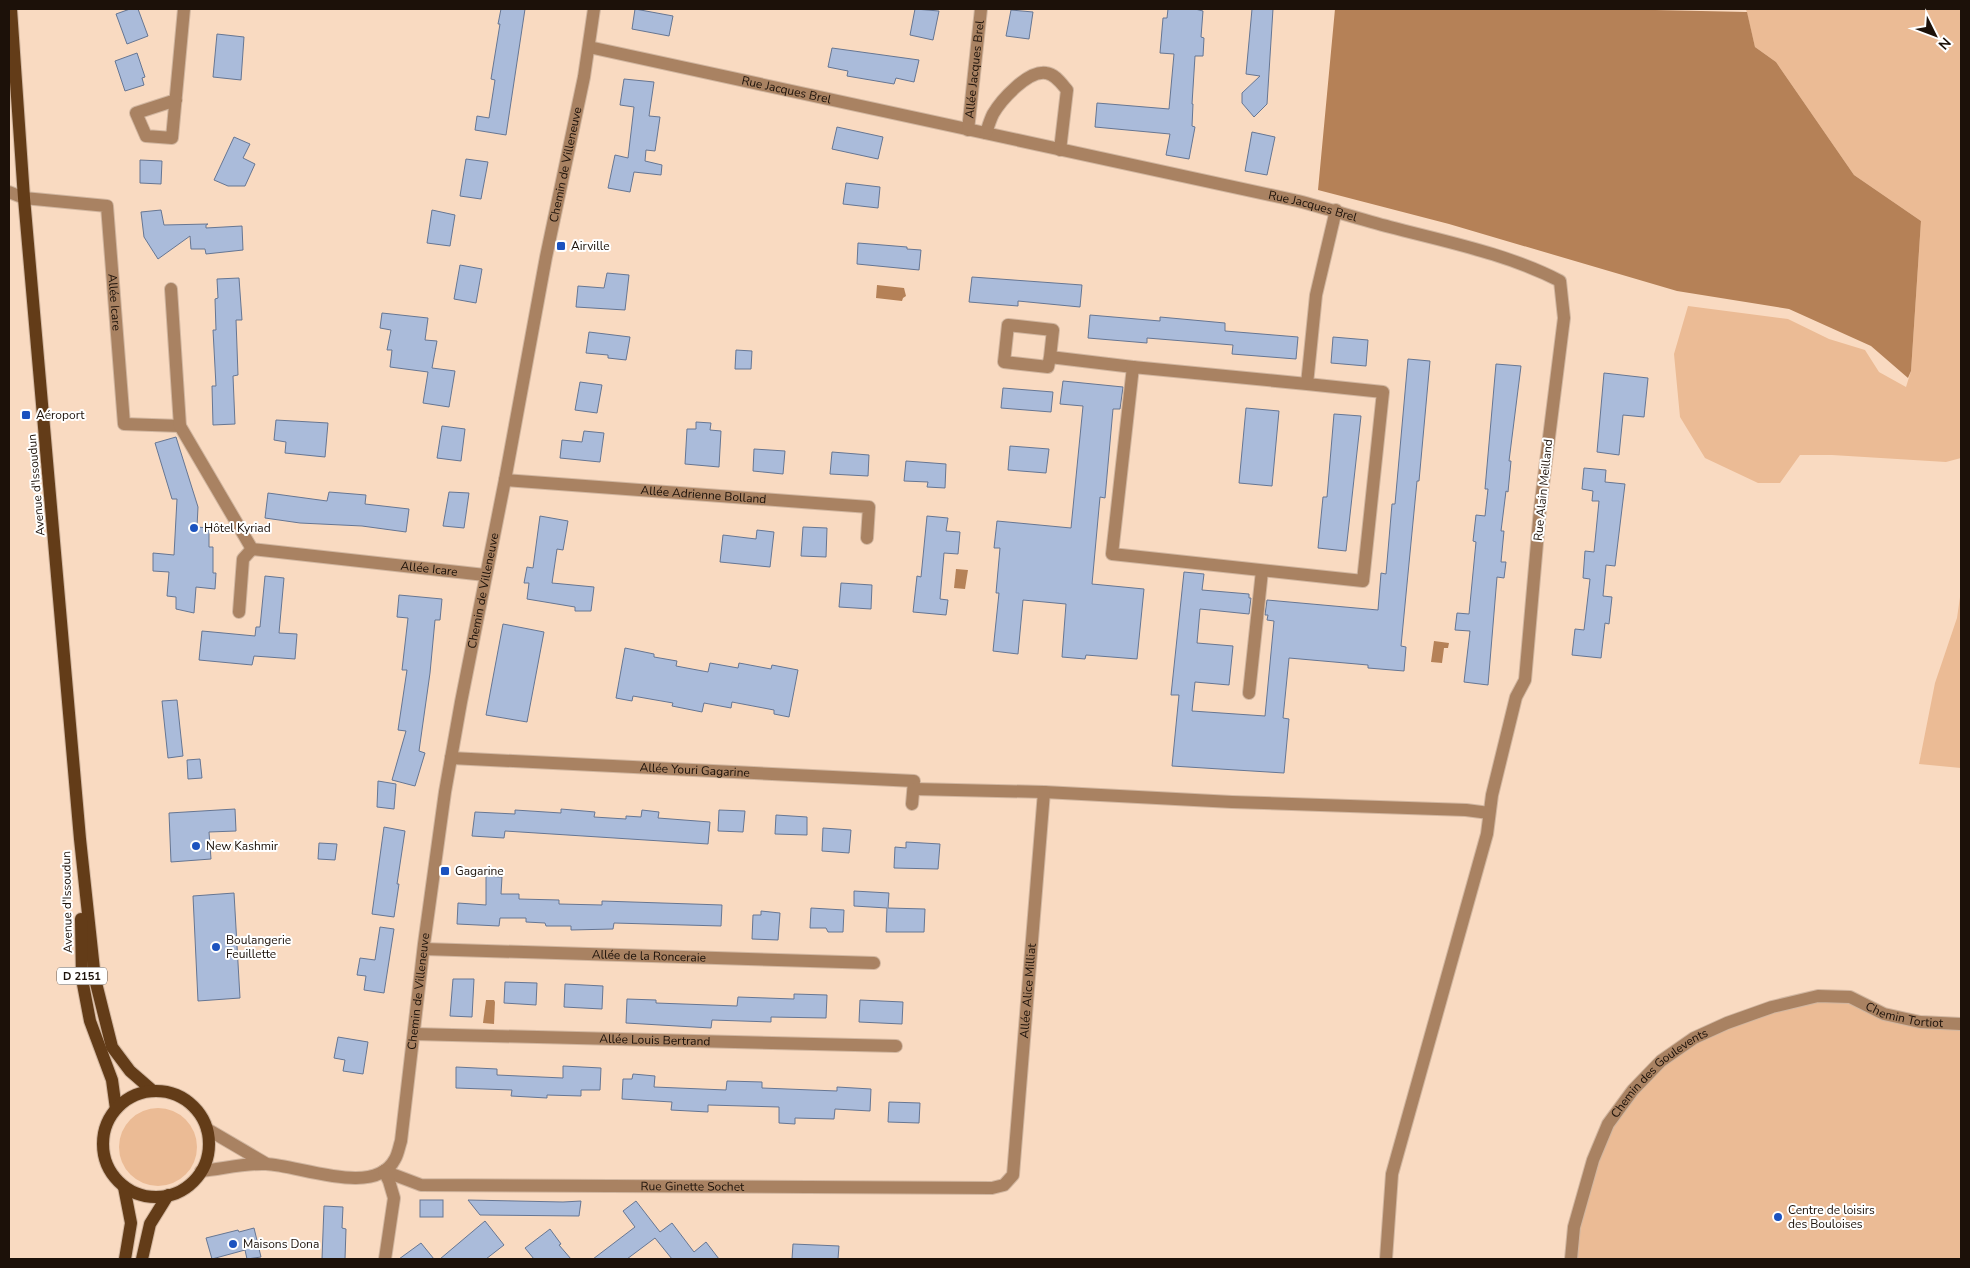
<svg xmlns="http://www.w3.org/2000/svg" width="1970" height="1268" font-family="'Nunito Sans',sans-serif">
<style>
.green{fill:#ebbb95}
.water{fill:#b58157}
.building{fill:#aabbda;stroke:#667693}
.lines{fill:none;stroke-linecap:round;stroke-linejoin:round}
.minor-casing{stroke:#d1b6a0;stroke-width:14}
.primary-casing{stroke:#d1b6a0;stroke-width:14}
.minor{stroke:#a98262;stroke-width:12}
.primary{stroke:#633c18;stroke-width:12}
.poi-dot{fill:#1b52bf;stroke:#fff;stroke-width:2}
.labels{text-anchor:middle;stroke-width:4;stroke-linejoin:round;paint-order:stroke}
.shield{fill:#fff;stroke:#605853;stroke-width:1}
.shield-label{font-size:11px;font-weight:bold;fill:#1c1109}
.street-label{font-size:12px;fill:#1c1109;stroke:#fff}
.poi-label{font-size:12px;fill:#1c1109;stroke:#fff;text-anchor:start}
</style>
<rect width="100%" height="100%" fill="#f9dac1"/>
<!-- green -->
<g class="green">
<path d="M1746,9H1961V458L1946,462L1832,455H1800L1780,483H1758L1705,458L1680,417L1674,354L1688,306L1788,319L1829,339L1865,350L1879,372L1906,387L1911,371L1921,221L1854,175L1776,62L1755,47Z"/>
<path d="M1961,590V768L1919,764L1935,683L1957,618Z"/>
<path d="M1818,996L1961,1024V1259H1571L1593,1160L1633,1090L1694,1038Z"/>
<circle cx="158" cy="1147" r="39"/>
</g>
<!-- water -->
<g class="water">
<path d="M1335,9H1609L1747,12L1755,47L1776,62L1854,175L1921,221L1911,371L1908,378L1871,346L1789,309L1677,291L1449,224L1318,190Z"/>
<path d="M877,285L904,288L906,296L903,298L902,301L876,298Z"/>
<path d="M956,569L968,570L965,589L954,588Z"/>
<path d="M1434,641L1449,643L1448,648H1444L1442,663L1431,662Z"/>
<path d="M486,1000H494L495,1002L494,1024L483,1023Z"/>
</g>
<!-- building -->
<g class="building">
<path d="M130,9H138L148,36L127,44L116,14Z"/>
<path d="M501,9H525L506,135L475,130L477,116L489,118L495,80L491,79L500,24H498Z"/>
<path d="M635,9L673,16L669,36L632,29Z"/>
<path d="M915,9L939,11L933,40L910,35Z"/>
<path d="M1168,9H1195L1203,11L1201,37L1204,38L1203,56H1195L1192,104H1193L1192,126L1195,127L1189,159L1166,155L1170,134L1095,127L1097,103L1169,109L1174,54L1160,53L1163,18H1167Z"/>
<path d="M1252,9H1273L1267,104L1254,117L1242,103V93L1260,76L1246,74Z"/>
<path d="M1011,10L1033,12L1029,39L1006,36Z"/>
<path d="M217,34L244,37L241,80L213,77Z"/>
<path d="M832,48L919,60L914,82L896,78L894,84L847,76L848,71L828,67Z"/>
<path d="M137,53L145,77L142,78L144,85L125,91L115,61Z"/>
<path d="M624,79L654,82L649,116L660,117L655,151L646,150L645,161L662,165L661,175L634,172L630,192L608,188L615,155L628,158L634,107L620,105Z"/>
<path d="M837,127L883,137L878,159L832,149Z"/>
<path d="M1252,132L1275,137L1267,175L1245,171Z"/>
<path d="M234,137L250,144L243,158L255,164L245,186H228L214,180Z"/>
<path d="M466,159L488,162L481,199L460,196Z"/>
<path d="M140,160L162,161L161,184L140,183Z"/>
<path d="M846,183L880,187L878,208L843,204Z"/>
<path d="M161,210L164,225L208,224L206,225V228L242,226L243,250L206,254L205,249H191L190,236L158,259L144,237L141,212Z"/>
<path d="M432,210L455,215L450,246L427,243Z"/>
<path d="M858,243L907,247V249L921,250L919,270L857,264Z"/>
<path d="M460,265L482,269L476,303L454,299Z"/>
<path d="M607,273L629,275L625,310L576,307L578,286L604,288Z"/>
<path d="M972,277L1082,285L1080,307L1018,301V306L969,302Z"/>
<path d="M239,278L242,320H236L238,375L233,376L235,424L213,425L212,386H216L213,330H216L215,299L218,298L217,279Z"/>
<path d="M382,313L428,318L425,340L437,341L432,368L455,371L449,407L423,403L428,372L390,367L392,350H387L391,330L380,328Z"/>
<path d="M1090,315L1160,321V317L1225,323V331L1298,337L1296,359L1232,354L1233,345L1147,338V343L1088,338Z"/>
<path d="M589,332L630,337L626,360L608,358V355L586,353Z"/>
<path d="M1333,337L1368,340L1366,366L1331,363Z"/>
<path d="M736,350L752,351L751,369H735Z"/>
<path d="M1408,359L1430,361L1419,481H1417L1401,646L1406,647L1404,671L1368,668V665L1289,658L1283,718L1289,719L1284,773L1172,766L1179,695H1171L1184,572L1204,574L1202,590L1249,594V598H1251L1249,614L1200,609L1197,643L1233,646L1229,685L1195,682L1192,711L1265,716L1274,621L1267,620L1268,615H1265L1267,600L1378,610L1381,573L1386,574L1392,504H1395Z"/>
<path d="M1496,364L1521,366L1509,461H1511L1508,492L1506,491L1501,531H1504L1501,562H1506L1504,578L1497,577L1488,685L1464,682L1470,631L1455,630L1457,613L1469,614L1476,542L1473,541L1476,515L1485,516L1488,489H1485Z"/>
<path d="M1604,373L1648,378L1644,417L1623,415L1619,455L1597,452Z"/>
<path d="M1063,381L1123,387L1120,409H1113L1105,498L1100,497L1092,584L1144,589L1137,659L1086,655L1085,659L1062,657L1066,604L1023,600L1018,654L993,651L999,593H996L1000,548H994L997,521L1071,528L1083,406L1060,404Z"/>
<path d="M580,382L602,385L597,413L575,410Z"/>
<path d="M1003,388L1053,392L1051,412L1001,408Z"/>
<path d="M1246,408L1279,411L1272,486L1239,483Z"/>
<path d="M1334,414L1361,416L1346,551L1318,548L1323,497H1327Z"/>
<path d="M276,420L328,423L325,457L285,453L286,442L274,440Z"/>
<path d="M696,422L711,423L710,430L721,431L719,467L685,464L687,429H696Z"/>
<path d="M442,426L465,429L461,461L437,458Z"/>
<path d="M584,431L604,433L600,462L560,458L562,440L582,442Z"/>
<path d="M176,437L198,507L197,527L209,528V547H213V573H216L215,589L196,587L194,613L176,609V597L167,596L169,572L153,571V553L174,555L177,499H172L155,443Z"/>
<path d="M1010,446L1049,449L1046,473L1008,470Z"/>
<path d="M754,449L785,451L783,474L753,471Z"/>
<path d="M832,452L869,455L868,476L830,474Z"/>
<path d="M906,461L946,464L945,488L927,487L928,482L904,481Z"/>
<path d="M1584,468L1606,470L1605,482L1625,484L1615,566L1606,565L1603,596L1612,597L1609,624L1605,623L1601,658L1572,655L1575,629L1584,630L1590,579L1583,578L1585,551L1594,552L1599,501H1592L1593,491L1582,489Z"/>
<path d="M329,492L366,495L365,504L409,509L406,532L362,526L300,523L265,518L268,493L327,501Z"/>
<path d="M449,492L469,493L464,528L443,526Z"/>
<path d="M540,516L568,521L563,550L557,549L552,583L594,587L591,611H575V607L527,599L529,583H524L527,567L533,568Z"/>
<path d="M927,516L948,518L946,531L960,532L958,554L944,553L940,599L948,600L946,615L913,612L917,576L921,577Z"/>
<path d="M803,527L827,528L826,557L801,556Z"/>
<path d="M757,530L774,532L770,567L720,562L723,535L756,539Z"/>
<path d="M265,576L284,578L279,633L297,634L295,659L254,656L252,665L199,660L202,631L255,636L256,627H260Z"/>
<path d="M841,583L872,585L871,609L839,607Z"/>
<path d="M399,595L442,599L440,620H435L430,673L419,751L425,753L415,786L392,780L406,731L398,730L407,670H402L408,618L397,617Z"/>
<path d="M503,624L544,632L527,722L486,715Z"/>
<path d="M625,648L654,654V657L677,661L676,666L708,672L710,663L738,668L739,663L771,669L772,665L798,670L789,717L774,714V710L732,702L731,708L704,703L702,712L672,706L673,703L633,696L632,701L616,698Z"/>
<path d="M177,700L183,756L168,758L162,701Z"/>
<path d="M200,759L202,778L188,779L187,760Z"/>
<path d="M378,781L396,784L394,809L377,807Z"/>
<path d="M235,809L236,831L209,832L211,859L171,862L169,813Z"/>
<path d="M561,809L595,812L594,817L626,819V816L641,817L642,810L659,812L658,818L710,822L708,844L505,831L504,838L472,836L475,812L515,814V810L561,813Z"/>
<path d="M719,810L745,811L743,832L718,831Z"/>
<path d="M776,815L807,817V835L775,834Z"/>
<path d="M384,827L405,831L397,884H399L394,917L372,914Z"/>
<path d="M823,828L851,830L849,853L822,851Z"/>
<path d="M906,842L940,844L938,869L894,868L895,847L906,848Z"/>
<path d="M319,843L337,844L335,860L318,859Z"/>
<path d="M486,876L502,877L501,894H519V899L559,900V904L602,905V901L722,905L721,926L614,923L613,929L571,930V926H546L545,923L526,922V918H500L499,926L457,924L458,903L486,905Z"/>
<path d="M854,891L889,893L888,908L925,909L924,932H886L887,908L854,906Z"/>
<path d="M234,893L240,998L198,1001L193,896Z"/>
<path d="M811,908L844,910L843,932H828L826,928H810Z"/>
<path d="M761,911L780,913L778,940L752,939L753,915H761Z"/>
<path d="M380,927L394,929L384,993L364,990L366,976L357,975L360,958L375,960Z"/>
<path d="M453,979H474L472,1017L450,1016Z"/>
<path d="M505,982L537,983L536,1005L504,1003Z"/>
<path d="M565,984L603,986L602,1009L564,1007Z"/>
<path d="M794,994L827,995L826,1018L771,1017V1022L712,1020L711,1028L626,1023L627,999L656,1000V1003L737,1006L738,997L794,999Z"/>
<path d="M860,1000L903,1002L902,1024L859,1022Z"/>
<path d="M338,1037L368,1042L363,1074L343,1071L345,1060L334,1058Z"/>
<path d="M563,1066L601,1068L600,1090H581V1096L547,1095V1098L511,1096L512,1090L456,1088V1067L497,1069V1075L563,1078Z"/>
<path d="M633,1074L655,1076L654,1087L726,1090L727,1081L762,1082V1088L837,1091V1087L871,1089L870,1111L835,1109L834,1119L795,1118V1124L779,1123V1107L708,1105V1112L671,1110L672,1102L622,1099L623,1079H632Z"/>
<path d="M889,1102L920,1103L919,1123L888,1122Z"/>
<rect x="420" y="1200" width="23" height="17"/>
<path d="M468,1200L563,1202L581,1201L579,1216L480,1215Z"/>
<path d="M636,1201L660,1232L672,1223L694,1252L706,1242L719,1259H672L655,1238L627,1259H593L635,1227L623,1211Z"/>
<path d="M324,1206L343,1207L342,1228L346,1229L345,1259H322Z"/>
<path d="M485,1221L504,1245L486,1259H440Z"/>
<path d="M254,1228L261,1257L247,1259L245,1250L212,1259L206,1238L238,1230L239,1232Z"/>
<path d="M550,1229L561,1244L559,1245L571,1259H534L525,1248Z"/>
<path d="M421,1243L434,1259H399Z"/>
<path d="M793,1244L839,1246L838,1259H792Z"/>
</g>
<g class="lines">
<defs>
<g id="minor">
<path id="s1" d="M589,47L1298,201C1329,209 1359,219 1390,227C1447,242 1508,254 1560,281L1564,318L1540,509L1525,680L1516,697L1492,795L1487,834L1392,1174L1386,1259"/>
<path d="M176,100L136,113L146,136L172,138L184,9"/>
<path id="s2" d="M968,130L981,9"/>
<path d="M986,133C988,127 990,120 993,114C1001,100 1028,70 1046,73C1055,74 1061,83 1067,90L1060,150"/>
<path id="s3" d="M9,192L24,198L107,206L124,424L180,426"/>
<path id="s4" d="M171,289L180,426L252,549L485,575"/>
<path d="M1050,357L1048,367L1004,362L1008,325L1053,330L1050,357L1133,367"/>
<path d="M1307,384L1383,392L1363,581L1112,554L1133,367L1307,384L1316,295L1336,210"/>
<path id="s5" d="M505,480L869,507L867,538"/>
<path d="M239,612L243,559L252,549"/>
<path d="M1249,693L1262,571"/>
<path id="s6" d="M451,758L914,781L912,804"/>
<path d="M914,789L1044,792L1232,802L1466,810L1489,813"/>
<path id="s7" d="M424,949L874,963"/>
<path id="s8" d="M414,1034L896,1046"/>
<path d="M207,1129L265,1163"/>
<path id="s9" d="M201,1171C222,1169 245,1163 266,1164C299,1165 375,1198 395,1159C398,1154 399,1147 401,1141L424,944L445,792L461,702L505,480L546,257L584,77L594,9"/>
<path id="s10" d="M384,1171L421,1185L992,1188L1004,1185L1013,1175L1044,792"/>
<path d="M384,1171L389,1181L394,1198L385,1259"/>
<path id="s11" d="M1571,1259L1574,1227L1593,1160L1608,1124L1633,1090L1661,1061L1694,1038L1727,1023L1772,1007L1818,996L1850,997L1884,1014L1920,1022L1961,1024"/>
</g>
<g id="primary">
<path d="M11,9L24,198L80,839L95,979L112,1047L130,1071L153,1091"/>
<path d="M81,919L82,979L90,1021L112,1080L116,1109"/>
<circle cx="156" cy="1144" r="53"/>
<path d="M124,1187L131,1223L125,1259"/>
<path d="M142,1259L150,1224L168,1195"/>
</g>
</defs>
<!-- minor casing -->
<use href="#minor" class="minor-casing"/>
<!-- primary casing -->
<use href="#primary" class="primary-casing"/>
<!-- minor -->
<use href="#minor" class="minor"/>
<!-- primary -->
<use href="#primary" class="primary"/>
</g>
<!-- markers -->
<g class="poi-dot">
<rect x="556" y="241" width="10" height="10" rx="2.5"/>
<rect x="21" y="410" width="10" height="10" rx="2.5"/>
<circle cx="194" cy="528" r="5"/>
<circle cx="196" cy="846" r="5"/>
<rect x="440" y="866" width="10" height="10" rx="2.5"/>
<circle cx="216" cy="947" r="5"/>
<circle cx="1778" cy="1217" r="5"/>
<circle cx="233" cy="1244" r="5"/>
</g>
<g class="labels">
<!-- shield labels -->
<rect class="shield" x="57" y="967.5" width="50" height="17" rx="4"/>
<g class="shield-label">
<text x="82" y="980">D 2151</text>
</g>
<!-- street labels -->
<g class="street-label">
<text dy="4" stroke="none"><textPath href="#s2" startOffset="61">Allée Jacques Brel</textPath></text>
<text dy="4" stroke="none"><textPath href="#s1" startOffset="202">Rue Jacques Brel</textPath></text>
<text dy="4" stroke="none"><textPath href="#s9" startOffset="1212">Chemin de Villeneuve</textPath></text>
<text dy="4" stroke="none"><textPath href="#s1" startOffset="741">Rue Jacques Brel</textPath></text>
<text dy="4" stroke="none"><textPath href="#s3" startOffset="196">Allée Icare</textPath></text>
<text transform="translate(36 485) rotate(-95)" y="4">Avenue d'Issoudun</text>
<text transform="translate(1543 490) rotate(-84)" y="4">Rue Alain Meilland</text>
<text dy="4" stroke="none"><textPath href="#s5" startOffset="199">Allée Adrienne Bolland</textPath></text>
<text dy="4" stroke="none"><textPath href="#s4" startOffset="458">Allée Icare</textPath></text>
<text dy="4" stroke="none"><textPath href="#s9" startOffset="778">Chemin de Villeneuve</textPath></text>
<text dy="4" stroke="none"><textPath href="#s6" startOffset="244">Allée Youri Gagarine</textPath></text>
<text transform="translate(67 902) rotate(-91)" y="4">Avenue d'Issoudun</text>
<text dy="4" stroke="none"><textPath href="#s7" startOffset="225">Allée de la Ronceraie</textPath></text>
<text dy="4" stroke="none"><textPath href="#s9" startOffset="372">Chemin de Villeneuve</textPath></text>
<text dy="4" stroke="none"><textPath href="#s10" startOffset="821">Allée Alice Milliat</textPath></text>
<text dy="4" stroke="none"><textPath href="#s11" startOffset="485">Chemin Tortiot</textPath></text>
<text dy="4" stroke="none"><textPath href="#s8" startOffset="241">Allée Louis Bertrand</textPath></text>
<text dy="4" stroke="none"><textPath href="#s11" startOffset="214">Chemin des Goulevents</textPath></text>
<text dy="4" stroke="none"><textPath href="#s10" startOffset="311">Rue Ginette Sochet</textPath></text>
</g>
<!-- poi labels -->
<g class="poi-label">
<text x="571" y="250">Airville</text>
<text x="36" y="419">Aéroport</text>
<text x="204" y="532">Hôtel Kyriad</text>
<text x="206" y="850">New Kashmir</text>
<text x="455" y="875">Gagarine</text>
<text x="226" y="944">Boulangerie<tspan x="226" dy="14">Feuillette</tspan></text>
<text x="1788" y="1214">Centre de loisirs<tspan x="1788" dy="14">des Bouloises</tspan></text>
<text x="243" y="1248">Maisons Dona</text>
</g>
</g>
<!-- border -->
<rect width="1970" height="1268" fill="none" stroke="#1c1109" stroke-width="20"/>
<!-- north arrow -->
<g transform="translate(1935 35) rotate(132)" stroke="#ffffff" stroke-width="4" paint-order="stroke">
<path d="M0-4L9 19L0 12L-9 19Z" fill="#1c1109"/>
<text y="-8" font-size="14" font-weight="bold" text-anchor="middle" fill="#1c1109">N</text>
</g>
</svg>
